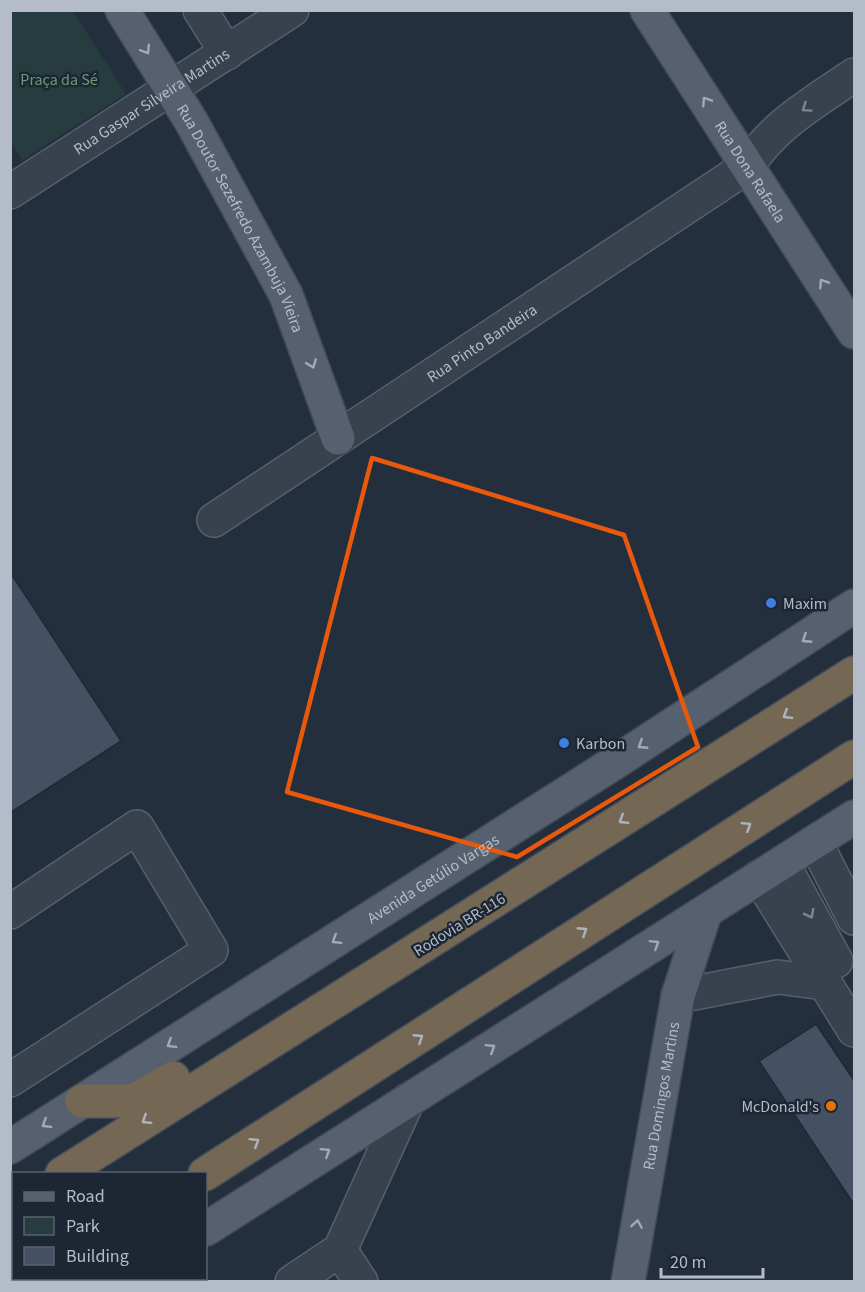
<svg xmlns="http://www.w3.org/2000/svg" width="865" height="1292" font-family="'Source Sans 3',sans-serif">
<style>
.green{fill:#263c3f}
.building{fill:#455162;stroke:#1f2835;stroke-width:1.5}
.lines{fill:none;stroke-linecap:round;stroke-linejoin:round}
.minor-casing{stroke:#565f6c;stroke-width:36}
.major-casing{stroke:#414a57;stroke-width:36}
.highway-casing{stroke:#434c59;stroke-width:36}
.minor{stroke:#38414e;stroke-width:33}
.major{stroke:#56606e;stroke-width:33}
.highway{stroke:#746855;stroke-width:33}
.oneway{stroke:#a1aab7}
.oneway2{stroke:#7c8592}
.oneway3{stroke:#aeb4bd}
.marked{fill:none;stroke:#e8590c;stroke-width:4.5;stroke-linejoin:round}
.shop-dot{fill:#3f7fe0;stroke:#1d2633;stroke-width:2}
.food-dot{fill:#e8710a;stroke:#1d2633;stroke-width:2}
.labels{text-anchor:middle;stroke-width:5;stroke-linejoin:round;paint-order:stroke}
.park-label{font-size:16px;fill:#6b9a76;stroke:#1d2633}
.street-label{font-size:16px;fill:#b4bcc9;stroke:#1d2633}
.poi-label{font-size:16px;fill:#b4bcc9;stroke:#1d2633;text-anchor:start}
</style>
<rect width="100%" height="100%" fill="#242f3e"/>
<!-- green -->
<path class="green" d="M11,10L73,11L126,94L22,160L11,142Z"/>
<!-- building -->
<g class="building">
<path d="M10,572L121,741L10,813Z"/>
<path d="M816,1024L855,1082V1206L759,1061Z"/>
</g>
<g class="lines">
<defs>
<g id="minor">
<path d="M200,10L227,53"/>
<path id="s1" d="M10,192L292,10"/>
<path id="s2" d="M214,520L748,166C773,125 815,102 854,75"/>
<path d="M815,842L854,918"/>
<path d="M782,863L836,961"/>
<path d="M759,877L854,1030"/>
<path d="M10,912L137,827L211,950L10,1080"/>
<path d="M678,996L778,977L824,983"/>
<path d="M340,1250L361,1282"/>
<path d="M139,1278L151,1282"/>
<path d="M292,1282L340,1250L408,1100"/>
</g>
<g id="major">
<path id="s3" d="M122,10L191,121L286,295L338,438"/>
<path id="s4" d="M647,10L854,332"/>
<path id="s5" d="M10,1147L617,761L854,606"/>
<path d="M206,1229L854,817"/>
<path d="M122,1282L127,1278"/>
<path id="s6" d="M628,1282L678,996L705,913"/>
</g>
<g id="highway">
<path d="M82,1101H134L173,1078"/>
<path d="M62,1174L854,673"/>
<path d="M205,1174L854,757"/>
<path d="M10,1206L14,1204"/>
<path d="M33,1282L38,1278"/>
</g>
</defs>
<!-- minor casing -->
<use href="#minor" class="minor-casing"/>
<!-- major casing -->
<use href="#major" class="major-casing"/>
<!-- highway casing -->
<use href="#highway" class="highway-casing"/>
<!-- minor -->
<use href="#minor" class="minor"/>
<!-- major -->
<use href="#major" class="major"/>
<!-- highway -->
<use href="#highway" class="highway"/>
</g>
<!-- one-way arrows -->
<defs><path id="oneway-chevron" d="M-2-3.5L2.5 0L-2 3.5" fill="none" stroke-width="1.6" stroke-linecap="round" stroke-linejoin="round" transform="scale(1.5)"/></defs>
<g class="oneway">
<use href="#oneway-chevron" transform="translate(146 50) rotate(58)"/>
<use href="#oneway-chevron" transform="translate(706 101) rotate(-123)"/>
<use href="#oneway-chevron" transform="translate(823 283) rotate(-123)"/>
<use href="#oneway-chevron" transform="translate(312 364) rotate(69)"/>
<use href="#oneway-chevron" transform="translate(806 639) rotate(147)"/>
<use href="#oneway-chevron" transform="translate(642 745) rotate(147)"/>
<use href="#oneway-chevron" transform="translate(336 940) rotate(148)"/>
<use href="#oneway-chevron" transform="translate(655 944) rotate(-32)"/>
<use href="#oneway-chevron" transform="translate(171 1044) rotate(148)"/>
<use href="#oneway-chevron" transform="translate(491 1048) rotate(-32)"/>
<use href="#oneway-chevron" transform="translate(46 1124) rotate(148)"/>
<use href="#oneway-chevron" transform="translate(326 1152) rotate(-32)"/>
<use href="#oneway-chevron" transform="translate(637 1224) rotate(-81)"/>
</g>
<g class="oneway2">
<use href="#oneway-chevron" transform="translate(806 108) rotate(145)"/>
<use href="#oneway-chevron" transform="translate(810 914) rotate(62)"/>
</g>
<g class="oneway3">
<use href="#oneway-chevron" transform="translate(787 715) rotate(148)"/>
<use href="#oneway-chevron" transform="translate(623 820) rotate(148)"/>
<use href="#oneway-chevron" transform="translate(747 826) rotate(-32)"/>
<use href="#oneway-chevron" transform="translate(583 931) rotate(-33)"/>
<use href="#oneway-chevron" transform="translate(419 1038) rotate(-33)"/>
<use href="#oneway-chevron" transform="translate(146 1120) rotate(148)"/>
<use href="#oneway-chevron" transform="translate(255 1142) rotate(-32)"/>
</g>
<!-- marked area -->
<path class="marked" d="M372,458L624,535L698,747L517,857L287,792Z"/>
<!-- markers -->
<g class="shop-dot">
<circle cx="771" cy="603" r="6"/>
<circle cx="564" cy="743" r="6"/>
</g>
<circle class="food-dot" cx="831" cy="1106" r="6"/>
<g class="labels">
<!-- park labels -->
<g class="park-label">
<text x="59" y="85">Praça da Sé</text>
</g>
<!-- street labels -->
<g class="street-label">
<text dy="6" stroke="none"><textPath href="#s1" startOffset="168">Rua Gaspar Silveira Martins</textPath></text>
<text dy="6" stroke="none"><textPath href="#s4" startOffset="192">Rua Dona Rafaela</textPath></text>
<text dy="6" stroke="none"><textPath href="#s3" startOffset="240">Rua Doutor Sezefredo Azambuja Vieira</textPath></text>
<text dy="6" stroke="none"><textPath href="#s2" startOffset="321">Rua Pinto Bandeira</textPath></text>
<text dy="6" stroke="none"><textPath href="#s5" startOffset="501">Avenida Getúlio Vargas</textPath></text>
<text transform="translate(459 924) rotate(-32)" y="6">Rodovia BR-116</text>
<text dy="6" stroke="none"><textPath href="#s6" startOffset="189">Rua Domingos Martins</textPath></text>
</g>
<!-- poi labels -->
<g class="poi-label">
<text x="783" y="609">Maxim</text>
<text x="576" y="749">Karbon</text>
<text x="819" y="1112" text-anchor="end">McDonald's</text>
</g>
</g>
<!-- border -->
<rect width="865" height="1292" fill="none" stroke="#b4bcc9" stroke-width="24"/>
<!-- legend -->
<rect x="12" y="1172" width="195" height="108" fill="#1d2633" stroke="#59626f" stroke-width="1.5"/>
<rect x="24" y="1192" width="30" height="9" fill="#56606e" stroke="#59626f" stroke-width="1.5"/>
<text x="66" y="1202" font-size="18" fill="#b4bcc9">Road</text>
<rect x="24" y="1217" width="30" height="18" fill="#263c3f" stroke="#59626f" stroke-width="1.5"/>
<text x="66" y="1232" font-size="18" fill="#b4bcc9">Park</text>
<rect x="24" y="1247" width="30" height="18" fill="#455162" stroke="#59626f" stroke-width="1.5"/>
<text x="66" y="1262" font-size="18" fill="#b4bcc9">Building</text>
<!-- scale -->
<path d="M661 1268v9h102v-9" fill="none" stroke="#b4bcc9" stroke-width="3"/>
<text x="670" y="1268" font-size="18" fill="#b4bcc9" stroke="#1d2633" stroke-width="4.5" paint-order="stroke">20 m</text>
</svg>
